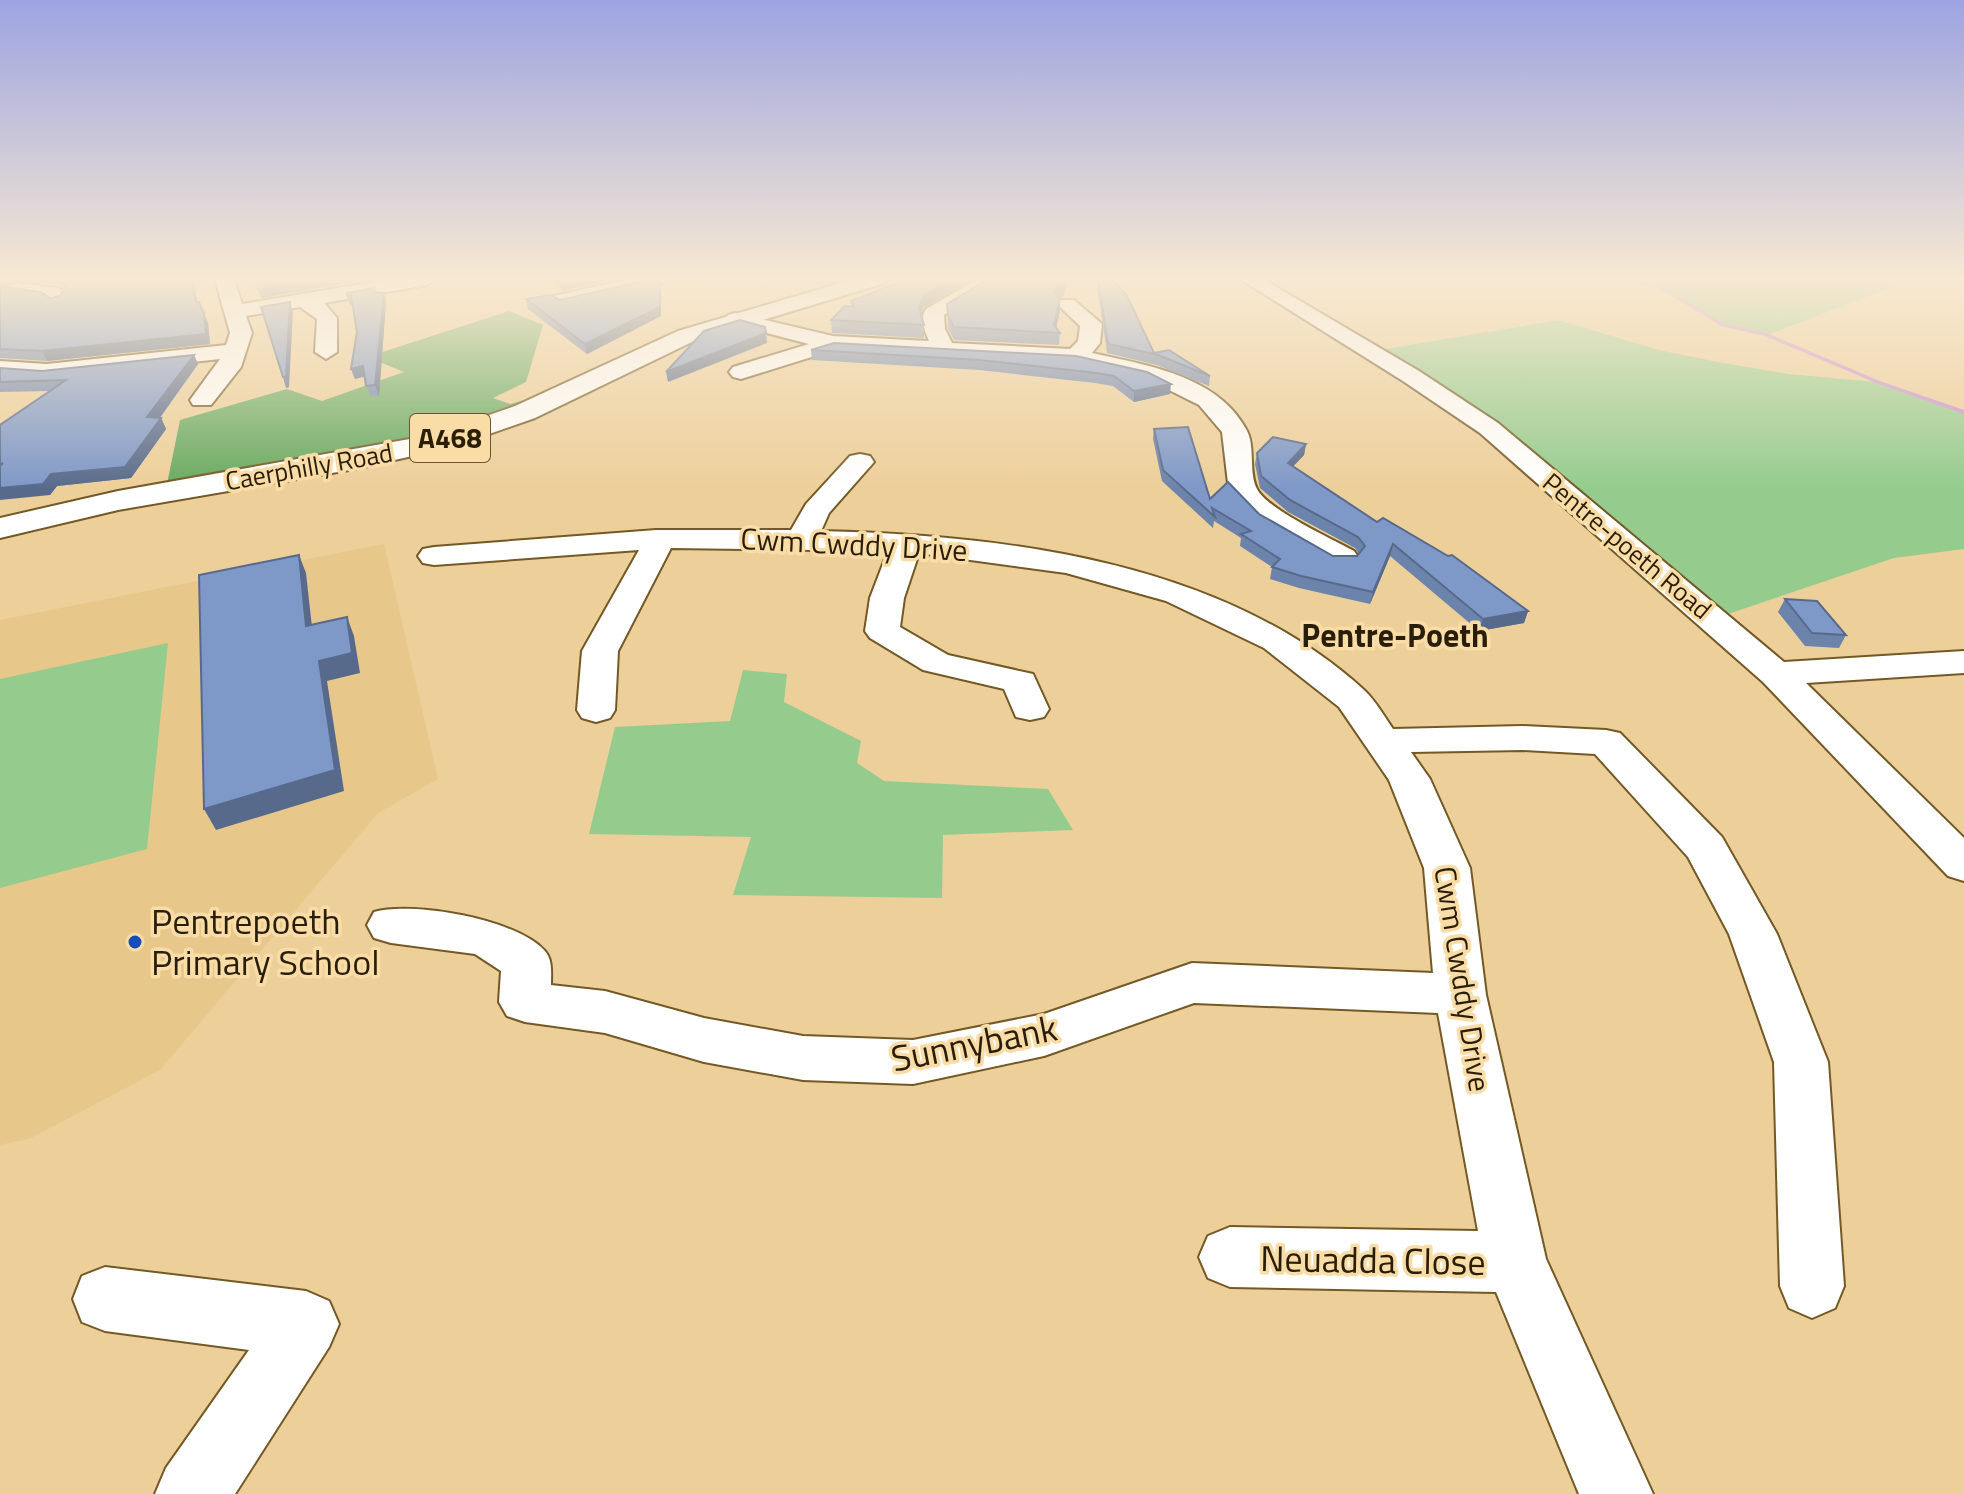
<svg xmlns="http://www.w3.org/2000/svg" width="1964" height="1494" font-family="'Titillium Web',sans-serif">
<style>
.built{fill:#e8c78a}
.green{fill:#95cc8e}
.forest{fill:#68aa61}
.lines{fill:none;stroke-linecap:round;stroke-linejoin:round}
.stream{fill:#cc8dd6;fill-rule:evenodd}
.minor-casing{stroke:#735925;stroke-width:4}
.major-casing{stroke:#735925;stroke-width:4}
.minor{fill:#fff;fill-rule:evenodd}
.major{fill:#fff;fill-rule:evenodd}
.wall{fill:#6c83ac;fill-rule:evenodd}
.shaded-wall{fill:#586a8c}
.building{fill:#7e98c8;stroke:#586a8c;stroke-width:2}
.poi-dot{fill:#164db9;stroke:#fadca7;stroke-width:3}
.labels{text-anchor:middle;stroke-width:7;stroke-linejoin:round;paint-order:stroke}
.far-street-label{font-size:26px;fill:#291e09;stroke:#fadca7}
.shield{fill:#fadca7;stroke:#685738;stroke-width:2}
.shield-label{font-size:28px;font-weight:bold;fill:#291e09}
.street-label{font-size:30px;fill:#291e09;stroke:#fadca7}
.neighbourhood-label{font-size:32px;font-weight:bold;fill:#291e09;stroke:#fadca7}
.near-poi-label{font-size:36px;fill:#291e09;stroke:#fadca7;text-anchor:start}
.near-street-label{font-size:36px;fill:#291e09;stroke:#fadca7}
</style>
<rect width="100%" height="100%" fill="#edcf9a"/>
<!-- built -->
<path class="built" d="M384,544L438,779L378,813L160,1070L31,1138L0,1145V620Z"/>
<!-- green -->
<g class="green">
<path d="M1626,279H1913L1767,335L1723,325L1662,288Z"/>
<path d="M1558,320L1659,350L1718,362L1788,374L1878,382L1964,412V549L1894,558L1725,615L1537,458L1517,436L1380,350Z"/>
<path d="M168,643L147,849L0,888V679Z"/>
<path d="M743,670L787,674L784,702L861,741L857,763L884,781L1048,789L1073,830L943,835L942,898L733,895L751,837L589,834L615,727L730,721Z"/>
</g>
<!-- forest -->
<path class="forest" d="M509,311L543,325L526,382L493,398L510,404L543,395L469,433L167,484L180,420L287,389L322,401L404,372L367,357Z"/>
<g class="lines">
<!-- stream -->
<path class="stream" d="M1624,279H1633L1664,287L1725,324L1769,334L1880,381L1964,410V414L1876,383L1765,336L1721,326L1660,289Z"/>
<defs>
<g id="minor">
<path d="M215,279H234L242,304L391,279H436L427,285L324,303L337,318V352L326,359L315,352L317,319L300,307L246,316L252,333L241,367L211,405H193L190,400L220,359L47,378L0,375V361L47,364L226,345L230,333Z"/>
<path d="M628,279H665L663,283L561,306L551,300L554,296Z"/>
<path d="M978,279L999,282L944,315L945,329L952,343L1070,349L1078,341L1080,326L1057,304L1060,300H1074L1102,324L1100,343L1092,353C1145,365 1217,375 1246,429C1256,446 1248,471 1257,489C1267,509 1332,539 1354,551L1359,558L1354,565L1343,567L1332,565L1259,523L1233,498L1229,492L1222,432L1199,405L1147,379L1076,363L834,350L741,379L733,377L729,372L733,367L809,344L728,323L725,319L728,315L735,313L833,336L929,341C925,331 919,319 926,309Z"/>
<path d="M1240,279H1263L1419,371L1498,423L1784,662L1964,651V673L1806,683L1964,838V881L1948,876L1763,682L1480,433L1403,381Z"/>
<path d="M17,283L58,288L68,294L63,302L56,304L46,298L10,293L7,289L10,285Z"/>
<path d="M860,454L870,456L874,462L829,513L821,531C1003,535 1223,561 1364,690C1375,700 1384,716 1393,729L1522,726L1606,730L1620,733L1722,837L1777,934L1828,1062L1844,1286L1835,1308L1812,1318L1789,1308L1780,1286L1774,1062L1729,934L1688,857L1595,754L1522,750L1411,752L1430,779L1470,868L1486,995L1546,1259L1653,1494H1579L1496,1292L1230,1287L1208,1278L1199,1257L1208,1236L1230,1227L1478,1231L1438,1013L1194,1003L1044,1056L913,1084L803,1080L704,1062L605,1033L525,1022L507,1016L499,1002L501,971L475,954L391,943L374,938L367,925L374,912C413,901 515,919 544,950C553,959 551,973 551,985L605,991L704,1018L803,1036L913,1040L1044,1014L1192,963L1433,973L1424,868L1389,780L1339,707L1264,648L1166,601L1066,573L919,553L904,598L900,627L948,655L1033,674L1049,709L1044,717L1030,720L1016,717L1004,689L923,670L870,638L865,631L870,598L888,551L671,548L618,651L615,710L610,718L596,722L582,718L577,710L582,651L639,550L434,565L423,563L418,556L423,549L434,547L656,530H791L806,504L850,456Z"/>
<path d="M105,1267L306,1291L329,1301L339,1324L329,1347L235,1494H155L166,1468L249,1350L105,1331L82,1322L73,1299L82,1276Z"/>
</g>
<path id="major" d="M854,279H888L885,283L694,341L535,418L452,447L355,469L118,510L0,538V518L118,491L432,435L515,406L678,331Z"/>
</defs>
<!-- minor casing -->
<use href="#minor" class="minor-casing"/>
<!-- major casing -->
<use href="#major" class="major-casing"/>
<!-- minor -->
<use href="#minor" class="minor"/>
<!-- major -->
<use href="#major" class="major"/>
</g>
<!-- wall -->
<g class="wall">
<path d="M0,279H193L198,303L199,302L208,323L210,344L47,361L0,358ZM17,280L60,285L64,290L60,296L50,298L5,287Z"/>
<path d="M553,279H613L562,291Z"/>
<path d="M908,279H973L923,308L921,315L924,325V338L832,333L831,320L851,307V301Z"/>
<path d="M988,279H1067L1063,297L1060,298V311L1056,328L1060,333L1059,345L954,340L948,328L947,304Z"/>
<path d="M1096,279H1111L1154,353L1210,376L1209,386L1157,365L1107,353Z"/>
<path d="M661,287V316L587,354L528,309L526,299L560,300Z"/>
<path d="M375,292L384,293L386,302L379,396H370L365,376L355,379L351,369L357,332L353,305H350Z"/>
<path d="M811,350L1076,356L1170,394L1134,402L1113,386L1095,383L979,370L812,360Z"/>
<path d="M194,355L198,364L160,418H161L166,429L131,478L57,486L50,495V391L0,392V368L42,371Z"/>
<path d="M1154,429L1210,499L1259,514L1333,556H1357L1359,554L1355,548L1288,512L1260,488L1255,464L1257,453L1306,444L1304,455L1293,466L1377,522L1528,611L1524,623L1479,631L1390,556L1370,604L1299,588L1270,579L1272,567L1240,546L1241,538L1214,521L1213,528L1162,481L1153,439Z"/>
<path d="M1785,599L1846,635L1839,648L1805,646L1778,612Z"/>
</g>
<!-- shaded-wall -->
<g class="shaded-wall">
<path d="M1,279H17V280L5,287Z"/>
<path d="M191,279H193L199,312L196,303Z"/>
<path d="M316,279H372L262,298L258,289Z"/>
<path d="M560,279H613L562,291Z"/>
<path d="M660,279L661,316L587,354L585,344Z"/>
<path d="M666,279H701L667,282Z"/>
<path d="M952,279H973L923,308L920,321L919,308L923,296Z"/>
<path d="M1065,279H1067V282L1063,297L1058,298L1054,292L1058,286Z"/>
<path d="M384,293L386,302L379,396L375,385Z"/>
<path d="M351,295L354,304L350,305L347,296Z"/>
<path d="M1060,299V311L1055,332L1054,325Z"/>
<path d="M290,302L293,311L289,387L286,388L283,377Z"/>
<path d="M204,314L208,323L210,344L47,361L42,351Z"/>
<path d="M766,333L767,343L668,382L666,372Z"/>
<path d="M194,355L198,364L152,428L147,417Z"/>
<path d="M363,366L366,376L355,379L351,369Z"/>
<path d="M1171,384L1170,394L1134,402V391Z"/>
<path d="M161,418L166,429L131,478L57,486L50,495L0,500V488L51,474Z"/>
<path d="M1306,444L1304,455L1286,474L1288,463Z"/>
<path d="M1393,544L1390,556L1370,604L1373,592Z"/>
<path d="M299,555L306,573L314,645L306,626Z"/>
<path d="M1528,611L1524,623L1479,631L1483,619Z"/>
<path d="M347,617L354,636L360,673L327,681L344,791L216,830L204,809L319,661Z"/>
</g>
<!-- building -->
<g class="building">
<path d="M0,279L5,287L41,292L50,298L60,296L66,287L58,279H191L196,303L199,302L204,314L206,334L42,351L0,349Z"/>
<path d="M257,279H316L258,289Z"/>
<path d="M652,279H660V307L585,344L526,299L550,295L560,300Z"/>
<path d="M908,279H952L923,296L919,308L924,325L831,320L845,306L854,307L851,301Z"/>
<path d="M988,279H1065L1064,285L1058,286L1054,292L1060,299L1054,325L1060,333L954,327L948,316L947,304Z"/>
<path d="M1098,279H1111L1126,294L1154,353L1169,350L1210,376L1158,355L1108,344Z"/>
<path d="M374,288L375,292L384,293L375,385L366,386L363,366L351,369L357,332L351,295L347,296V293Z"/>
<path d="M290,302L286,377H283L261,307Z"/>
<path d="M740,320L765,327L766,333L666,372L704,331Z"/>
<path d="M834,343L1076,356L1147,372L1171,384L1134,391L1114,376L1096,373L979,360L811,350Z"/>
<path d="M194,355L147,417L161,418L125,467L51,474L43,484L0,488V466L3,463L0,464V425L66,380L0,382V368L42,371Z"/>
<path d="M1188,427L1210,499L1228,482L1259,514L1333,556H1357L1365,546L1358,537L1290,500L1261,476L1257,453L1273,437L1306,444L1288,463L1377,522L1383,518L1448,556L1452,555L1528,611L1483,619L1393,544L1373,592L1301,576L1272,567L1280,559L1241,534L1251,531L1212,508L1215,517L1163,470L1154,429Z"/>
<path d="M299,555L306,626L347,617L352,653L319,661L335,770L204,809L199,575Z"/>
<path d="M1785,599L1817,601L1846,635L1812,633Z"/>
</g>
<!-- sky -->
<linearGradient id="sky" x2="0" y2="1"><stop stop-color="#9da4e1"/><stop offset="0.57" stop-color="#f7e9d2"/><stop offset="1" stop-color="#f7e9d2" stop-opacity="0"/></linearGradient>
<rect width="1964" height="489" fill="url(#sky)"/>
<!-- markers -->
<circle class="poi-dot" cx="135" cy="942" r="8"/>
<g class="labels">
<!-- far-street labels -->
<g class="far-street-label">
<text transform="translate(309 467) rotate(-10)" y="9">Caerphilly Road</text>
<text transform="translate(1627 546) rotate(40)" y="9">Pentre-poeth Road</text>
</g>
<!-- shield labels -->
<rect class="shield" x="410" y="414" width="80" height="48" rx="6"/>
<g class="shield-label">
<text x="450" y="448">A468</text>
</g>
<!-- street labels -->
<g class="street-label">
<text transform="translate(854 545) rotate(3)" y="10">Cwm Cwddy Drive</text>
<text transform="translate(1462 979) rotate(81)" y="10">Cwm Cwddy Drive</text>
</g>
<!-- neighbourhood labels -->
<g class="neighbourhood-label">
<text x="1395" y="647">Pentre-Poeth</text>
</g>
<!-- near-poi labels -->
<g class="near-poi-label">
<text x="151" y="934">Pentrepoeth<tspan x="151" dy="41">Primary School</tspan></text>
</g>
<!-- near-street labels -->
<g class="near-street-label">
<text transform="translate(974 1043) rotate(-11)" y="13">Sunnybank</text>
<text transform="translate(1373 1260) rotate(1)" y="13">Neuadda Close</text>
</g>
</g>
</svg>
